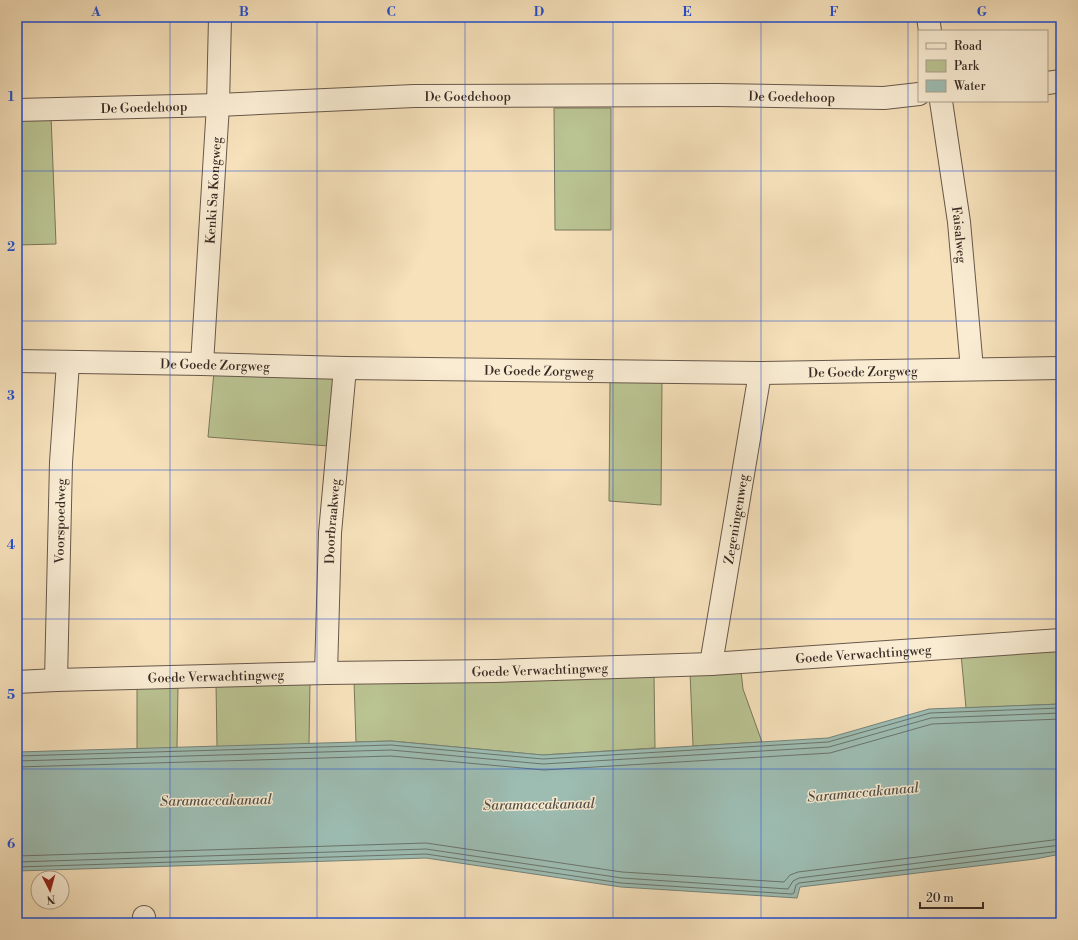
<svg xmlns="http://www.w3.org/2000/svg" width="1078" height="940" font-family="'Libre Bodoni',serif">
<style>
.green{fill:#bac392;stroke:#7a775b}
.water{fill:#9dbdb3;stroke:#75837a}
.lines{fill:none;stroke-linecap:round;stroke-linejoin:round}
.shore{stroke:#6b746c;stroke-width:1}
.minor-casing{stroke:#68584a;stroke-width:24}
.minor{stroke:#f9ecd3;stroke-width:22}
.grid{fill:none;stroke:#1d4ed8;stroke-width:1;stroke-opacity:0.55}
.labels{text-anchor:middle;stroke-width:3;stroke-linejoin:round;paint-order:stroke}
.street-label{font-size:13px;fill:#392b24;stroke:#f9ecd3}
.water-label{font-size:14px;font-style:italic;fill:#525048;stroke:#f9ecd3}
.neatline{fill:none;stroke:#1d4ed8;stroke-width:1.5}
.grid-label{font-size:13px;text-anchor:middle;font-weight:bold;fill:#1d4ed8}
</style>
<rect width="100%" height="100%" fill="#f6e1bb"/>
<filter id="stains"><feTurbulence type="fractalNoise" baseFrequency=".005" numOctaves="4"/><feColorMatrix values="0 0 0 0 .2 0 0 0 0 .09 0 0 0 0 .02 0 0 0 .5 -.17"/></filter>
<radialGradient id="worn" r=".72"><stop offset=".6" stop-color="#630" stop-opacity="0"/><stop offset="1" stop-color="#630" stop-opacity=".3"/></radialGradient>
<!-- green -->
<g class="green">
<path d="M554,108H611V230H555Z"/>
<path d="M51,116L56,244L17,245V117Z"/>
<path d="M214,372L323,375L335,379L329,446L208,437Z"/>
<path d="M610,381H662L661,505L609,501Z"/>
<path d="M1061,647V704L966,708L961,654Z"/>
<path d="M741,671L743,689L762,742L693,746L690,672Z"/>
<path d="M654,675L655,748L542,755L391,741L356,742L354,681Z"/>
<path d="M310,682L309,744L217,747L216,683Z"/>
<path d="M178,685L177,748L137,749V686Z"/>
</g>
<!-- water -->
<path class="water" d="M1061,704V854L1035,859L800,887L797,898L621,887L426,858L17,871V752L391,741L543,755L828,738L929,709Z"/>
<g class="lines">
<!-- shore -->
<g class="shore">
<path d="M17,756L391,745L543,759L828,742L930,713L1061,708"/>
<path d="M17,761L391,750L543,764L829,747L931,718L1061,713"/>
<path d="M17,767L391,756L544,770L830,753L932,724L1061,719"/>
<path d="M17,856L426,843L622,872L784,882L790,875L798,872L1061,839"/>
<path d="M17,862L426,849L622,878L788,889L793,881L799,878L1061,845"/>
<path d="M17,867L426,854L621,883L792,894L794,893L796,885L799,883L1061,851"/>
</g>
<defs>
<g id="minor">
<path d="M928,17L930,31"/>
<path d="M1047,83L1061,81"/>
<path id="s1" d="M941,101L959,222L972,369"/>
<path id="s2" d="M17,110L218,105L414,96L718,95L884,98L919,94"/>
<path id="s3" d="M17,361L202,364L345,368L760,373L1061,368"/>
<path id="s4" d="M202,364L218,105L220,17"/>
<path id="s5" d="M711,664L760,373"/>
<path id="s6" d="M326,673L330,533L345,368"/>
<path id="s7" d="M56,680L61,462L68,363"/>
<path id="s8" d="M17,682L56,680L326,673L495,671L711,664L1061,640"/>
<path d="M144,917V923"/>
</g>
</defs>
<!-- minor casing -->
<use href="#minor" class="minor-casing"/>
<!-- minor -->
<use href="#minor" class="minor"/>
</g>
<!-- grid -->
<path class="grid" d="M170,17V923M317,17V923M465,17V923M613,17V923M761,17V923M908,17V923M17,171H1061M17,321H1061M17,470H1061M17,619H1061M17,769H1061"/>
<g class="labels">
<!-- street labels -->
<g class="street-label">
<text dy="5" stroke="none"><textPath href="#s2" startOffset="451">De Goedehoop</textPath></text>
<text dy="5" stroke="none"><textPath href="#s2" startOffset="775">De Goedehoop</textPath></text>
<text dy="5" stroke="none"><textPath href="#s2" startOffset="127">De Goedehoop</textPath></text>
<text dy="5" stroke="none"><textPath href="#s4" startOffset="174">Kenki Sa Kongweg</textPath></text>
<text dy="5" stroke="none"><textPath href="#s1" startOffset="135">Faisalweg</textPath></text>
<text dy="5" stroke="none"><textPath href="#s3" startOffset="198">De Goede Zorgweg</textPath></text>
<text dy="5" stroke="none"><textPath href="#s3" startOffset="522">De Goede Zorgweg</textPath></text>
<text dy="5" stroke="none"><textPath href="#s3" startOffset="846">De Goede Zorgweg</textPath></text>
<text dy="5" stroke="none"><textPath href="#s5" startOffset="147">Zegeningenweg</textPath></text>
<text dy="5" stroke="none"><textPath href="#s7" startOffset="159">Voorspoedweg</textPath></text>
<text dy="5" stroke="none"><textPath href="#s6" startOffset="152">Doorbraakweg</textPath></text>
<text dy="5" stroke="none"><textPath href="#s8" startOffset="847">Goede Verwachtingweg</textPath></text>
<text dy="5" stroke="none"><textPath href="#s8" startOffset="523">Goede Verwachtingweg</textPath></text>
<text dy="5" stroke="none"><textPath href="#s8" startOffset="199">Goede Verwachtingweg</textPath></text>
</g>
<!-- water labels -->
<g class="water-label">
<text transform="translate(863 792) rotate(-5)" y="5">Saramaccakanaal</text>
<text transform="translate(216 800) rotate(-1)" y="5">Saramaccakanaal</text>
<text transform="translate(539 804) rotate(-1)" y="5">Saramaccakanaal</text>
</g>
</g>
<!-- margin -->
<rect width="1078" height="940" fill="none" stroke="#f6e1bb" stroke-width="44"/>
<!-- legend -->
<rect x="918" y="30" width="130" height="72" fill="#f9ecd3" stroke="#ac9f8d"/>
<rect x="926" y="43" width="20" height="6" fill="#f9ecd3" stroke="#ac9f8d"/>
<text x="954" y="50" font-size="12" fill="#392b24">Road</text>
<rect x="926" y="60" width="20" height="12" fill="#bac392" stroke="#ac9f8d"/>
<text x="954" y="70" font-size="12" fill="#392b24">Park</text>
<rect x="926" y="80" width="20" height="12" fill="#9dbdb3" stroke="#ac9f8d"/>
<text x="954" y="90" font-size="12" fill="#392b24">Water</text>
<!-- north arrow -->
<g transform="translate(50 890) rotate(174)"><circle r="19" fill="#f9ecd3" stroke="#ac9f8d"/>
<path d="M0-3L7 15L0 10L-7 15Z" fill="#8f2418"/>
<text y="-6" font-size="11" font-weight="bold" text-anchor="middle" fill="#392b24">N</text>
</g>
<!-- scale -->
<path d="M920 902v6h63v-6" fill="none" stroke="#392b24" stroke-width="2"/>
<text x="926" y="902" font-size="12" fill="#392b24" stroke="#f9ecd3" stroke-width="3" paint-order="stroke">20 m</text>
<rect x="22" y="22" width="1034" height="896" class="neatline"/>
<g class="grid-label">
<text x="96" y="16">A</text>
<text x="244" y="16">B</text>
<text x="391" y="16">C</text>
<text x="539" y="16">D</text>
<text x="687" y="16">E</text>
<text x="834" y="16">F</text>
<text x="982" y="16">G</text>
<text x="11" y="101">1</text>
<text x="11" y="251">2</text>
<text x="11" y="400">3</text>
<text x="11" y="549">4</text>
<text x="11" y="699">5</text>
<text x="11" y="848">6</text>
</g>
<rect width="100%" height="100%" filter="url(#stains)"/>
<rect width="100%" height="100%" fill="url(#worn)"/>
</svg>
